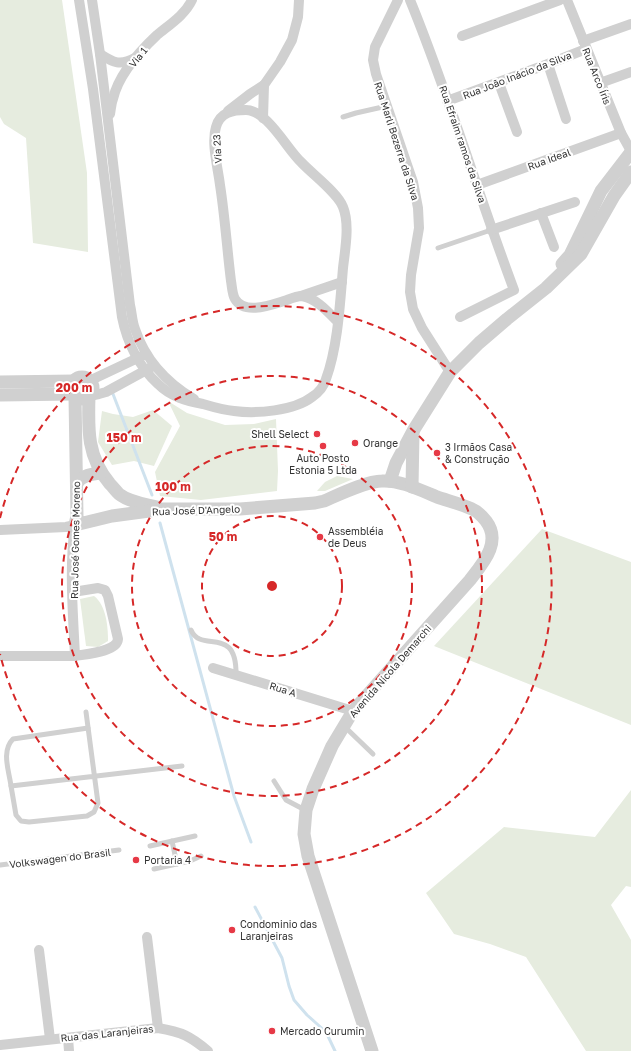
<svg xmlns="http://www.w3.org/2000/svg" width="631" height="1051" font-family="'Golos Text',sans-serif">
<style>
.green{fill:#e6ecdf}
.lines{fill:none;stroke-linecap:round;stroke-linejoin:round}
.stream{stroke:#cfe2ee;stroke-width:3}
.service{stroke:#d0d0d0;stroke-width:5}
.minor{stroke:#d0d0d0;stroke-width:10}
.tertiary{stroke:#d0d0d0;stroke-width:13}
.ring{fill:none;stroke:#d62828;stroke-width:2;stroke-dasharray:7 5}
.poi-dot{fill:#e63946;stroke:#fff;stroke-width:1.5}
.labels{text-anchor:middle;stroke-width:4;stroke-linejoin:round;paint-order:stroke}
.street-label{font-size:10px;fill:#333;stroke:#fff}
.poi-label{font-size:10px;fill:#333;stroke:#fff;text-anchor:start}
.centre{fill:#d62828;stroke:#fff;stroke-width:2}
.ring-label{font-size:12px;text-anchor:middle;font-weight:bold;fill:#d62828;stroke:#fff;stroke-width:4;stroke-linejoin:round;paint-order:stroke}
</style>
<rect width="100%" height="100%" fill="#fff"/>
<!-- green -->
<g class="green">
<path d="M0,0H62L87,173L88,252L33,243L26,138L4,124L0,117Z"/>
<circle cx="81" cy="388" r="7"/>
<path d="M168,401L187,413L225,425L254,424L276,419L278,471L277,491L201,500L160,496L155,472L180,426Z"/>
<path d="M153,410L172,426L154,466L134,461L112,465L98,442L102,411L113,414L133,417Z"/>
<path d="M337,476L353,479L325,491H317L325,482Z"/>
<path d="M542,529L631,562V725L434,646Z"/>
<path d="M94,596C106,605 108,626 108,641L98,647L86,646L80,599Z"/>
<path d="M631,790V887L626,886L611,905L631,940V1051H586L526,957L490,944L454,934L426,893L504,827L595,837Z"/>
</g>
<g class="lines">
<!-- stream -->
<g class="stream">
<path d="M113,394L152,495"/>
<path d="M160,523L234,796L251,842"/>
<path d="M255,907L282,958L289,986L294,1000L307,1015L326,1032L335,1051"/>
</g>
<!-- service -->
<g class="service">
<path d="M343,117L356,113L387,106"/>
<path d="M438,248L491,230"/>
<path d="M191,630C201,654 237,624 236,675"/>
<path d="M86,712L98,803L94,812L87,816L29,822L21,821L16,815L11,786L182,766"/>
<path d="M345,727L373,754"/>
<path d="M274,781L286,800L305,810"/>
<path d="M11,786C9,771 1,751 13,739L88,728"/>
<path d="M172,841L177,864"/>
<path d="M150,846L195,836"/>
<path d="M0,865L119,850"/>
<path d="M154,869L190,861L201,856"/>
</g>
<!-- minor -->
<g class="minor">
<path d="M79,0L93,89L122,317C127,342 139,367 158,384C171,397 187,401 203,404C213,407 223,410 234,411C256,414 294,411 312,397C318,393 324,386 326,379C338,346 340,303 343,268C345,250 350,224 343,207C338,193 312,174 301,162C287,149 267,110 246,110C233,110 220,112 216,127C211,143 218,168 220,185C225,217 227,249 231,281C232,286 232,294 235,299C245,316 273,304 287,300C292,298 298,296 302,296C317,299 327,311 337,321"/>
<path d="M92,0L100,54L130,305C132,313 132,322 135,329C145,359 167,383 194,399"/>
<path d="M398,0L375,47L373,60L376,74L413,182L418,208L419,228L411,275L410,292L413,309L422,328L450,372"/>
<path d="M410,0C449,95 478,194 514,290L460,317"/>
<path d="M567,0L621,133L631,151"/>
<path d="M462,36L560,0"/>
<path d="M583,41L631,24"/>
<path d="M100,54C114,63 120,66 135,58"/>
<path d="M548,64L566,119"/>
<path d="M499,83L517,132"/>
<path d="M600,83L631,72"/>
<path d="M447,101L548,64L586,49"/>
<path d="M228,111L250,94L264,85L280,62L292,40L298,17L299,0"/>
<path d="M110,114C111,109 111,104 113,99C118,76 140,51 157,35C169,25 185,15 192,0"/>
<path d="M263,118L264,85"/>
<path d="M477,185L621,133"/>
<path d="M541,213L554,247"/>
<path d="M491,230L575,202"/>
<path d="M301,296L342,282"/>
<path d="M89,381L142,356"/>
<path d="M89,396L99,394L106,392L150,368"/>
<path d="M0,530L66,527L75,525C69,566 73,614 75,656H0"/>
<path d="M73,592L98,588L105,590L108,596L118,639C117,652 86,654 75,656"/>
<path d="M213,668L353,711"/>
<path d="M147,937L158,1028"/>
<path d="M39,950L50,1039"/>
<path d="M68,1038L69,1051"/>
<path d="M0,1045L158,1028C182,1032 190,1036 208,1051"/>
</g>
<!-- tertiary -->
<g class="tertiary">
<path d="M562,264L570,255L601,191L631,152"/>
<circle cx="82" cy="388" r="11"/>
<path d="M0,382L74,381"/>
<path d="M0,395L73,394"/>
<path d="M89,396C88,430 87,457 110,484C113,487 116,491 119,494C129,502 145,504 157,507"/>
<path d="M75,397L77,516L75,525L112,516L164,509H240L315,503L324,501C338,495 367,481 382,481C400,480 420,490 437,497C449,501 461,504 472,509C477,511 482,516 486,521C502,542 483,563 470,580L353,711L332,746L313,789L306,810L304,834L308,856L372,1051"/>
<path d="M390,481L396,463L413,431L450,372L479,343L507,319L546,288L581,254L614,196L631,172"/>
<path d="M77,483C83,475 91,474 101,473"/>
<path d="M412,487L413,433"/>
</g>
</g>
<!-- distance rings -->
<g class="ring">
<circle cx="272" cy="586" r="70"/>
<circle cx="272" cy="586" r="140"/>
<circle cx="272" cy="586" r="210"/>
<path d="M0 518A280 280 0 1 1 0 654"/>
</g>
<!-- markers -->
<g class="poi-dot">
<circle cx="317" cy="434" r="4"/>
<circle cx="355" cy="443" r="4"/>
<circle cx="323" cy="446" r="4"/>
<circle cx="437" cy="453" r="4"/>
<circle cx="320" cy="537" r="4"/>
<circle cx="136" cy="860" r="4"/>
<circle cx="232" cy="930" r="4"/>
<circle cx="272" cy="1031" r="4"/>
</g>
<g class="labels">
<!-- street labels -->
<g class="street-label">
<text transform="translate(138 57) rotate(-51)" y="4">Via 1</text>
<text transform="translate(517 75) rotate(-21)" y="4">Rua João Inácio da Silva</text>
<text transform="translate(597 76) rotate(68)" y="4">Rua Arco Íris</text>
<text transform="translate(397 141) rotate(72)" y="4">Rua Marli Bezerra da Silva</text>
<text transform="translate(463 144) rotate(71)" y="4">Rua Efraim ramos da Silva</text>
<text transform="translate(217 149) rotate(-94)" y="4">Via 23</text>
<text transform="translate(549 159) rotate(-20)" y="4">Rua Ideal</text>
<text transform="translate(196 510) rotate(-2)" y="4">Rua José D'Angelo</text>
<text transform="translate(75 540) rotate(-89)" y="4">Rua José Gomes Moreno</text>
<text transform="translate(390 671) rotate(-49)" y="4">Avenida Nicola Demarchi</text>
<text transform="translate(283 689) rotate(17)" y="4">Rua A</text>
<text transform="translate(60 858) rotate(-7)" y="4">Volkswagen do Brasil</text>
<text transform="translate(107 1033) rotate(-6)" y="4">Rua das Laranjeiras</text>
</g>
<!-- poi labels -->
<g class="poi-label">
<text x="309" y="438" text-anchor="end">Shell Select</text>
<text x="363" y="447">Orange</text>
<text x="445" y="451">3 Irmãos Casa<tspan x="445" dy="12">&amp; Construção</tspan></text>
<text x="323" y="462" text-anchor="middle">Auto Posto<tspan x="323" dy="12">Estonia 5 Ltda</tspan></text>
<text x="328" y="535">Assembléia<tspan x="328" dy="12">de Deus</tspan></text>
<text x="144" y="864">Portaria 4</text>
<text x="240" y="928">Condominio das<tspan x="240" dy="12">Laranjeiras</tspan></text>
<text x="280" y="1035">Mercado Curumin</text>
</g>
</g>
<circle cx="272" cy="586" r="6" class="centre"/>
<g class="ring-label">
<text x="74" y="392">200 m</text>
<text x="124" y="442">150 m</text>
<text x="173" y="491">100 m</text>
<text x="223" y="541">50 m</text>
</g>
</svg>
